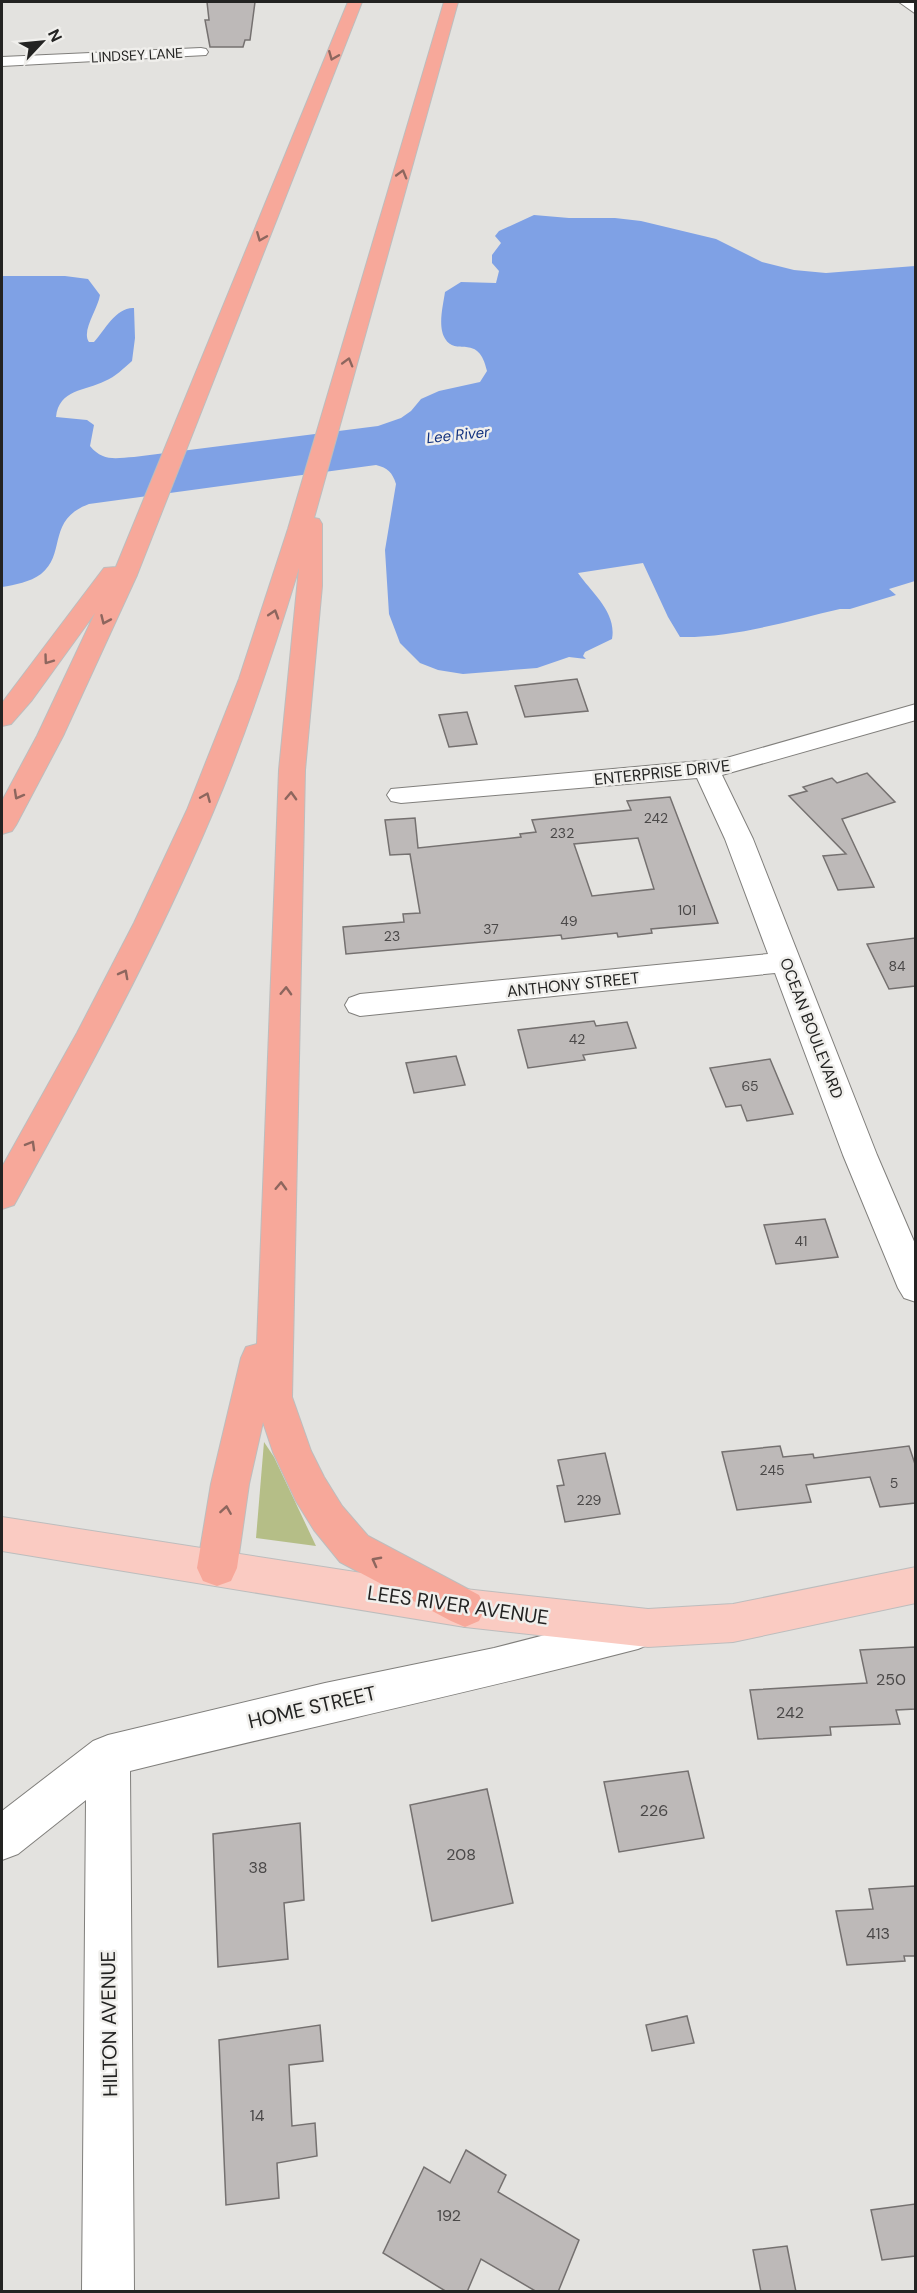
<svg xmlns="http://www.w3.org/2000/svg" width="917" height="2293" font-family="'DM Sans',sans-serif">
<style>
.green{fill:#b5be87}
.water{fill:#7fa1e5}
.building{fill:#bdb9b8;stroke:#757170;stroke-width:1.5;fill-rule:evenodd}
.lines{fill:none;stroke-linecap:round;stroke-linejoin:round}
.minor-casing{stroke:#807f7c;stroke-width:2}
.major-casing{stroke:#bdbdbd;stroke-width:2}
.highway-casing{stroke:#bdbdbd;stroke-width:2}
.minor{fill:#fff;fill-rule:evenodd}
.major{fill:#facbc2;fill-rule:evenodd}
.highway{fill:#f7a89a;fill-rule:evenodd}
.oneway{stroke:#8d665e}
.labels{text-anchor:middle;stroke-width:5;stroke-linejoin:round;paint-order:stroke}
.far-street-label{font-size:14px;fill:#232322;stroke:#f0efec}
.number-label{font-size:14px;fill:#4a4848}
.far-water-label{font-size:15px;font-style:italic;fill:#10307e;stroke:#f0efec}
.street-label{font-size:16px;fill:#232322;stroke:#f0efec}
.near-number-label{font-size:16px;fill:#4a4848}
.near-street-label{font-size:20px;fill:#232322;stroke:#f0efec}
</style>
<rect width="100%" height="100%" fill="#e3e2df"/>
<!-- green -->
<path class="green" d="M264,1442L274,1457L316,1546L256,1538Z"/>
<!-- water -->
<path class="water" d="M534,215L569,218H615L641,221L716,239L762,262L794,270L826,273L915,266V581L889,589L896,595L850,609H840C788,621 734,638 680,637L668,617L643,563L578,573C591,592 617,612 612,639L585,652L583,656L586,659L569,657L537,668L463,674L438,670L420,663L400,643L389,614L385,550L396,484C392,472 388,468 376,465L89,504C46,520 67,553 41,574C30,582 15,585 2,587V276H65L88,279L100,295C98,309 81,331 89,342H94C105,330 116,307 134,308L135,338L132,361C124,368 115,377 105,381C85,391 59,389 56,417L87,420L94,425L90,446C103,462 116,458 134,457L378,426L401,418L411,411L421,399L439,391L480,382L487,371C479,333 457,356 446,340C437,328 443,306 445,292L461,282L496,283L499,271L492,263V255L501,243L495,236L499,231Z"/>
<!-- building -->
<g class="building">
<path d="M207,2H255L250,40H245L243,47H210L205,20H209Z"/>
<path d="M577,679L588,711L525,717L515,686Z"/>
<path d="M467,712L477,744L449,747L439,715Z"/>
<path d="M867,773L895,802L842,819L874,887L838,890L823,856L846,854L789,796L807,791L803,787L832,778L837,783Z"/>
<path d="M670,797L718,923L651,929L652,933L618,937L617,933L562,939L561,935L346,954L343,927L404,922L403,914L420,913L410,854L390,855L385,820L415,818L418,848L521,837L520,834L536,832L532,820L631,810L627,801ZM638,838L654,889L592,896L574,844Z"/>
<path d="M915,938V986L889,989L867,944Z"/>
<path d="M594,1021L596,1026L627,1022L636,1048L583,1055L585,1060L528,1068L518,1030Z"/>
<path d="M456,1056L465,1085L414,1093L406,1063Z"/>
<path d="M770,1059L793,1114L747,1121L741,1105L726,1107L710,1068Z"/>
<path d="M825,1219L838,1257L776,1264L764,1225Z"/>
<path d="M780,1446L783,1457L813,1454L814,1458L909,1446L915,1464V1503L880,1507L870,1477L806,1485L811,1502L737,1510L722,1452Z"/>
<path d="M605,1453L620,1514L565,1522L557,1486L564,1485L558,1460Z"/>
<path d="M915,1647V1709L896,1710L900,1724L830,1727L831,1735L758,1739L750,1690L867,1683L860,1650Z"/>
<path d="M688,1771L704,1838L619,1852L604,1782Z"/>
<path d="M487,1789L513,1903L432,1921L410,1805Z"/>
<path d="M300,1823L304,1900L284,1903L288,1959L218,1967L213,1834Z"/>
<path d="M915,1886V1956H904L905,1961L847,1965L836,1911L873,1909L869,1889Z"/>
<path d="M687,2016L694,2043L652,2051L646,2025Z"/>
<path d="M320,2025L323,2061L289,2065L292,2126L315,2123L317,2156L277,2163L279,2198L226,2205L219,2040Z"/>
<path d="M466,2150L506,2175L498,2192L579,2240L558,2292H537L481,2259L467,2292H447L383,2253L424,2167L450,2183Z"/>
<path d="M915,2204V2256L882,2260L871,2210Z"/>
<path d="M787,2246L796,2292H761L753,2250Z"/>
</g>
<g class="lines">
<defs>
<g id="minor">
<path d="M899,2H914L916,14Z"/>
<path d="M201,48L206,49L208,52L206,55L2,66V57Z"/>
<path d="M916,704V720L722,775L753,839L877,1155L916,1246V1302L904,1298L898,1288L843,1155L775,973L360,1016L349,1012L345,1005L349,998L360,994L768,954L725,839L697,778L401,803L391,801L387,795L391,789L723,759Z"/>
<path d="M638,1611L652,1617L658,1630L652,1643L638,1649C469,1693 299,1729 130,1771L134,2292H82L86,1800L18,1854L2,1860V1811L93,1741L108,1735L325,1683L494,1648Z"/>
</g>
<path id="major" d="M2,1517L465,1589L648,1609L733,1604L916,1567V1603L733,1642L648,1647L465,1627L2,1551Z"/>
<g id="highway">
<path d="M348,2H362L137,575L63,736L16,825L12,831L2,834V801L37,736L95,613L32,700L11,724L2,726V703L104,568L116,567Z"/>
<path d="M444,2H458L314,518L319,519L322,524V586L305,770L292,1397L311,1451L324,1477L342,1506L368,1536L479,1595L485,1608L479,1621L465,1627L451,1621L340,1562L314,1530L296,1501L273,1452L263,1422L249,1484L237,1568L231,1581L217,1586L203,1581L197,1568L211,1484L241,1358L246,1347L257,1344L279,770L299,568C274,650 247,732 213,812C156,947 85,1077 14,1205L2,1209V1167L77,1033L134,923L187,810L239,679L288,529Z"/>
</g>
</defs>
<!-- minor casing -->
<use href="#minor" class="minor-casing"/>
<!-- major casing -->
<use href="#major" class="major-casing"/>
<!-- highway casing -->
<use href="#highway" class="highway-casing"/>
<!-- minor -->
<use href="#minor" class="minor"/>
<!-- major -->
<use href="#major" class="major"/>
<!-- highway -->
<use href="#highway" class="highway"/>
</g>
<!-- one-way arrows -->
<defs><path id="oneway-chevron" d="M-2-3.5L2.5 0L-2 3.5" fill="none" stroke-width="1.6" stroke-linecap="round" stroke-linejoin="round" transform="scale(1.5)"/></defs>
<g class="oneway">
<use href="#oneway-chevron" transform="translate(333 56) rotate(112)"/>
<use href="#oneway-chevron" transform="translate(402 174) rotate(-74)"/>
<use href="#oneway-chevron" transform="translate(261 237) rotate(112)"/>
<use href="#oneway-chevron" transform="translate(348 362) rotate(-74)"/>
<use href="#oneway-chevron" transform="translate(274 614) rotate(-72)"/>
<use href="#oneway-chevron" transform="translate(105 620) rotate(114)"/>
<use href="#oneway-chevron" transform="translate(48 660) rotate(126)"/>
<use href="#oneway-chevron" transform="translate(18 795) rotate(119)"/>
<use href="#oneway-chevron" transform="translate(291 796) rotate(-88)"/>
<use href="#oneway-chevron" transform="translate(206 797) rotate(-67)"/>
<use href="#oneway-chevron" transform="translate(124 974) rotate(-62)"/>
<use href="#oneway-chevron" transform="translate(286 991) rotate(-88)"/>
<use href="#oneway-chevron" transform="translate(31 1145) rotate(-60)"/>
<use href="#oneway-chevron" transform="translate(281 1186) rotate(-88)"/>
<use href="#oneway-chevron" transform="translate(226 1510) rotate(-81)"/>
<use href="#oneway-chevron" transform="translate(376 1561) rotate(-152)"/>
</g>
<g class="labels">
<!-- far-street labels -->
<g class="far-street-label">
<text transform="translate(137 55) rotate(-3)" y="5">LINDSEY LANE</text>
</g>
<!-- number labels -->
<g class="number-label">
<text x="656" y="823">242</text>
<text x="562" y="838">232</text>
<text x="687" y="915">101</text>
<text x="569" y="926">49</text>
<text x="491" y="934">37</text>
<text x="392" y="941">23</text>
<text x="897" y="971">84</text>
<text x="577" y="1044">42</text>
<text x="750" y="1091">65</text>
<text x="801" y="1246">41</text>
<text x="772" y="1475">245</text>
<text x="894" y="1488">5</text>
<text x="589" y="1505">229</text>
</g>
<!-- far-water labels -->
<g class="far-water-label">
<text transform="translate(458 435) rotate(-6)" y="5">Lee River</text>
</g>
<!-- street labels -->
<g class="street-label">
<text transform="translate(662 772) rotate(-6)" y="6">ENTERPRISE DRIVE</text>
<text transform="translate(573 984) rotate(-6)" y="6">ANTHONY STREET</text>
<text transform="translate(812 1028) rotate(69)" y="6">OCEAN BOULEVARD</text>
</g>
<!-- near-number labels -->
<g class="near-number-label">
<text x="891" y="1685">250</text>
<text x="790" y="1718">242</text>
<text x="654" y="1816">226</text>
<text x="461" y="1860">208</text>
<text x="258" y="1873">38</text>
<text x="878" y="1939">413</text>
<text x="257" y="2121">14</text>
<text x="449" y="2221">192</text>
</g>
<!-- near-street labels -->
<g class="near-street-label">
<text transform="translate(458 1605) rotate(8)" y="7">LEES RIVER AVENUE</text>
<text transform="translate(312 1707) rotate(-13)" y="7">HOME STREET</text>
<text transform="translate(109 2024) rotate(-91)" y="7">HILTON AVENUE</text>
</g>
</g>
<!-- border -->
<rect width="917" height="2293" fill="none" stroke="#232322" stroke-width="6"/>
<!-- north arrow -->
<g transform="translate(42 42) rotate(64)" stroke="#f0efec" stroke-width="4.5" paint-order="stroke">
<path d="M0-4.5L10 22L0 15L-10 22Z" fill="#232322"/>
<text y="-9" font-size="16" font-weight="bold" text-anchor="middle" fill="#232322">N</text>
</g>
</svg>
